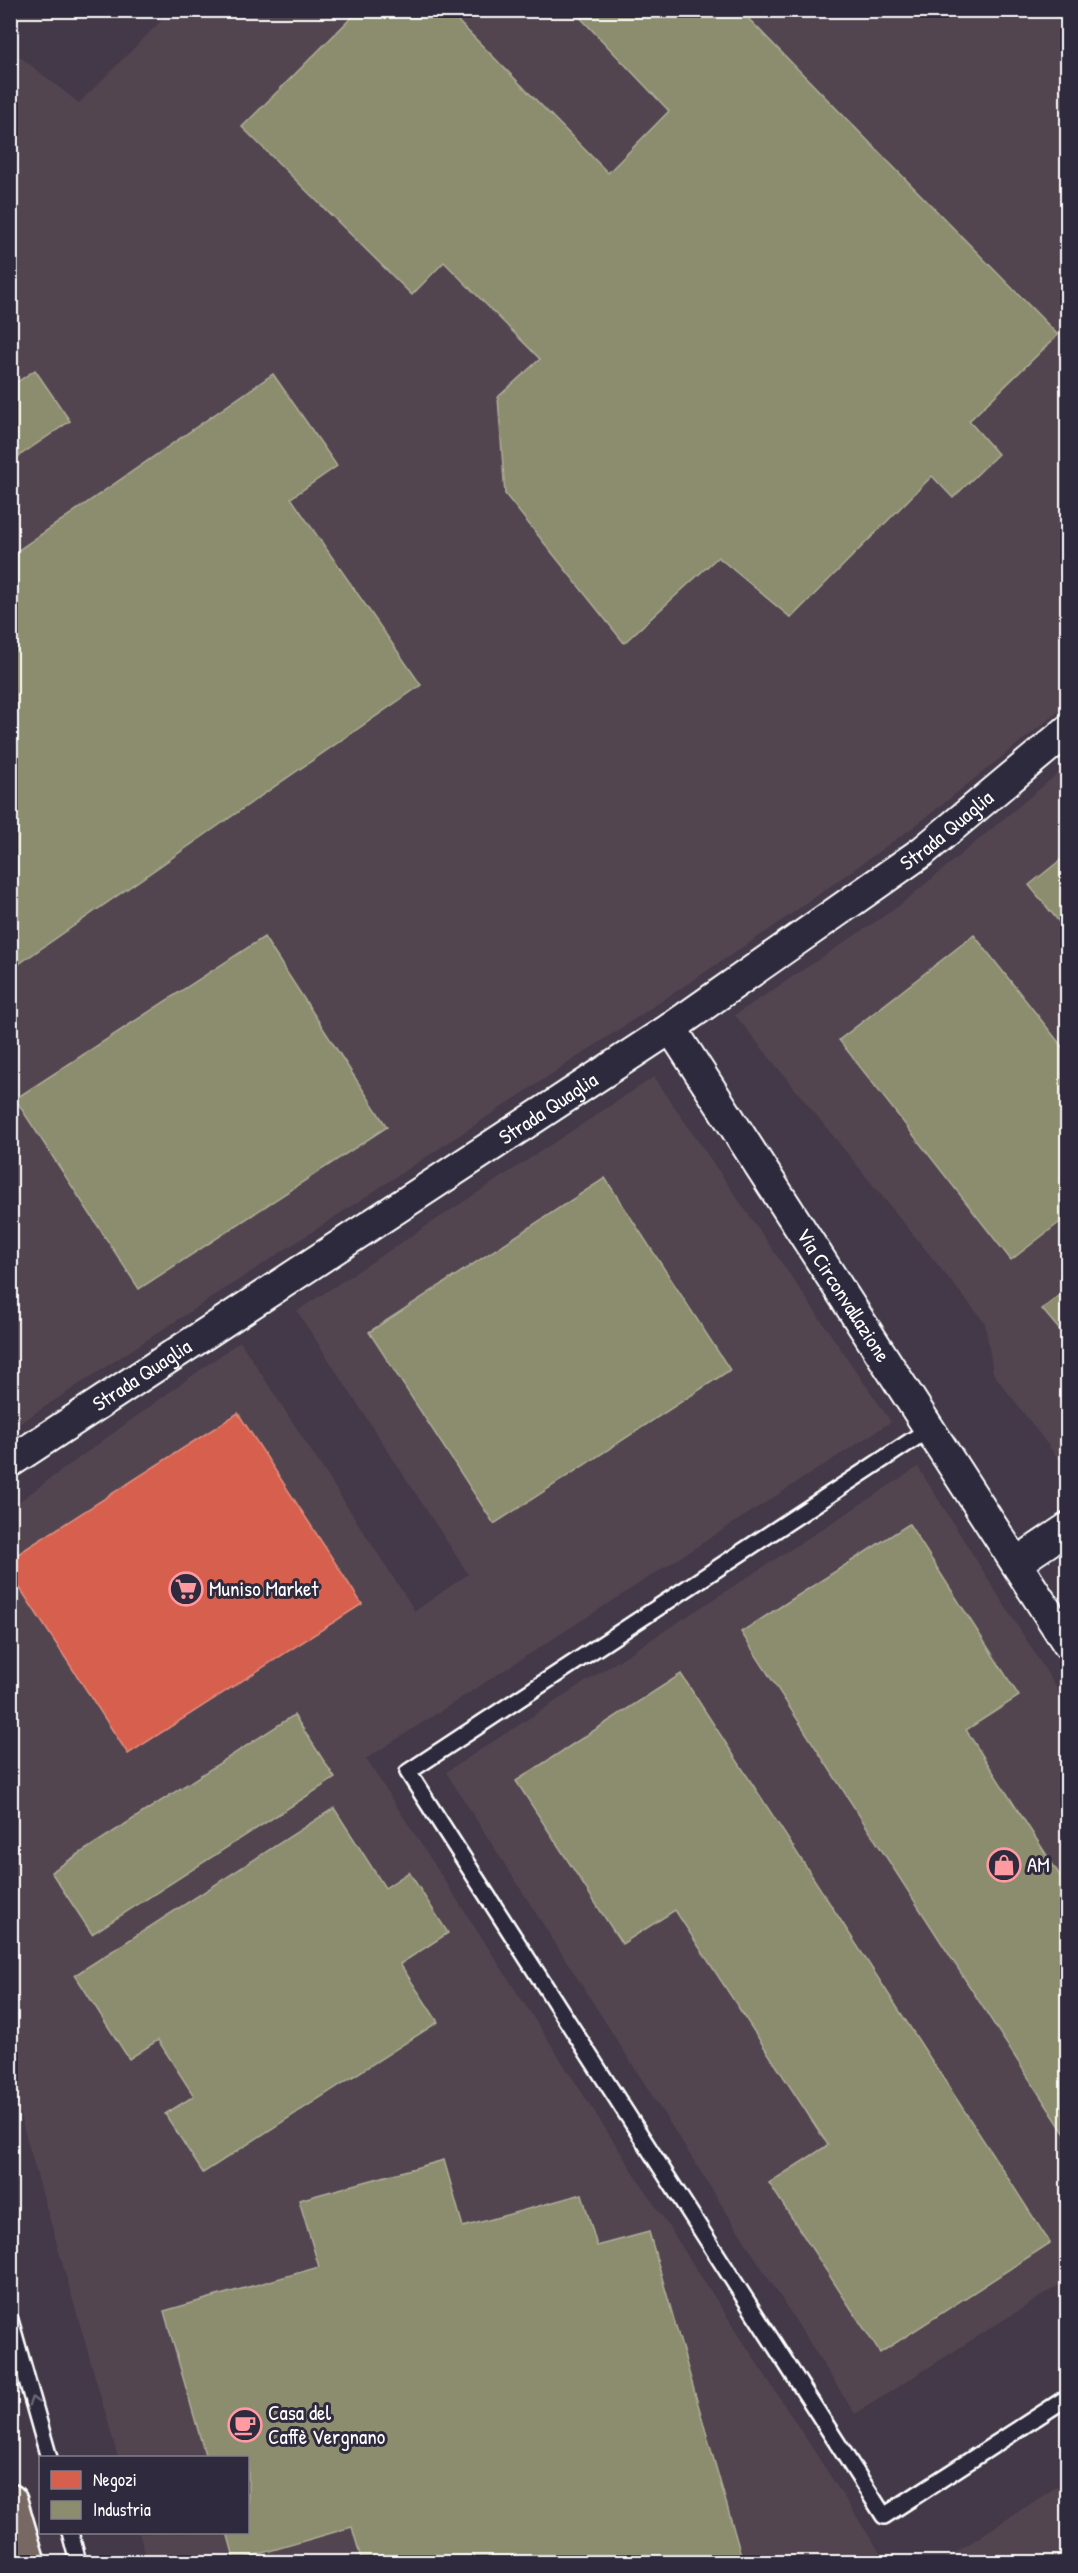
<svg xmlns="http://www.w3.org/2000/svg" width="1078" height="2573" font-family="'Patrick Hand',sans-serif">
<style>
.built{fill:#524450}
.shops{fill:#d6604d;stroke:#e29082;stroke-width:1.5}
.industry{fill:#8c8c6e;stroke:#aeae9a;stroke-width:1.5}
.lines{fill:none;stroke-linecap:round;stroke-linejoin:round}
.lane-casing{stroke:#fff;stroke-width:20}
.street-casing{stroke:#fff;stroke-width:34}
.primary-casing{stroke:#fff;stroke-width:38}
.lane{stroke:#2f2a3d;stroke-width:15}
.street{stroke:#2f2a3d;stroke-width:30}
.primary{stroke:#776864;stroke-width:33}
.oneway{stroke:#6d6a77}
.labels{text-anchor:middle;stroke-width:6;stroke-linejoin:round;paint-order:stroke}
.street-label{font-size:21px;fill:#fff;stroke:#2f2a3d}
.poi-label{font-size:21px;fill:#fff;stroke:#2f2a3d;text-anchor:start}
</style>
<rect width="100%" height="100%" fill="#443948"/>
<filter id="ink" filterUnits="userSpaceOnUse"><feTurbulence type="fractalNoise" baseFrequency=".0167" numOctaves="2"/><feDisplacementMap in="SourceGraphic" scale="12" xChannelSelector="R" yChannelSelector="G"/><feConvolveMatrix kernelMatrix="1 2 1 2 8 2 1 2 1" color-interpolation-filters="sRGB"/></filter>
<g filter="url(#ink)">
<!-- built -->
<g class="built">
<path d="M171,11H1068L1067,705L919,823L770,929L463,1133L11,1429L10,49L79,103Z"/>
<path d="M1067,766V1470L993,1373L985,1323L735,1015L899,906Z"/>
<path d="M654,1077L891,1422L366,1759L886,2562H148L139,2533L248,2532V2458L118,2457L11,2084L10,1508L240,1341L415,1611L468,1574L297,1311Z"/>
<path d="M918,1467L1067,1705V2280L855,2414L446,1772Z"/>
<path d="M1067,2480V2562H941Z"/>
</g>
<!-- shops -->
<path class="shops" d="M238,1413L362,1604L128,1754L10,1573V1559Z"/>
<!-- industry -->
<g class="industry">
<path d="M359,10H447L608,173L669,111L573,10H740L1058,335L969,421L998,454L953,498L932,476L791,618L718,557L624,643L505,494L498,397L540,359L444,262L412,295L242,127Z"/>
<path d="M35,370L70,421L10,462V387Z"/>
<path d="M273,374L337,466L291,498L421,685L10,970V556Z"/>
<path d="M1068,854V933L1029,885Z"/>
<path d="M974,935L1068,1054V1216L1011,1260L839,1040Z"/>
<path d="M264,937L387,1127L139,1289L15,1099Z"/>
<path d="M605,1178L730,1370L494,1524L369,1332Z"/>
<path d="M1068,1289V1340L1042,1309Z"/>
<path d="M909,1524L1019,1696L966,1730L1068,1888V2139L741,1632Z"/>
<path d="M681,1674L1050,2243L880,2353L769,2183L828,2145L675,1910L622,1944L516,1781Z"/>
<path d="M294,1715L335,1778L92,1934L51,1872Z"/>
<path d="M334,1808L385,1888L409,1872L448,1933L400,1964L438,2022L203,2173L165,2114L194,2096L158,2040L129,2059L75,1975Z"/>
<path d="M444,2160L463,2227L582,2194L597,2246L649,2232L743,2562H362L352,2527L235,2561L227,2532H248V2458H206L164,2311L319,2267L299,2200Z"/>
</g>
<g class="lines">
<defs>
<g id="lane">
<path d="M929,1429L408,1772L884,2516L1068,2397"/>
<path d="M10,2320L49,2458"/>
<path d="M70,2532L78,2562"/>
</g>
<g id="street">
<path id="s1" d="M671,1028L1068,1644"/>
<path id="s2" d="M10,1462L671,1028L922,852L1068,730"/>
<path d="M1016,1563L1068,1528"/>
</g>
<path id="primary" d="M10,2501L28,2562"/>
</defs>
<!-- lane casing -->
<use href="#lane" class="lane-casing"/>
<!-- street casing -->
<use href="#street" class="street-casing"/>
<!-- primary casing -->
<use href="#primary" class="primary-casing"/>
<!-- lane -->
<use href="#lane" class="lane"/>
<!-- street -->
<use href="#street" class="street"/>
<!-- primary -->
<use href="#primary" class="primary"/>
</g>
<!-- one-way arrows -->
<defs><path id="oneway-chevron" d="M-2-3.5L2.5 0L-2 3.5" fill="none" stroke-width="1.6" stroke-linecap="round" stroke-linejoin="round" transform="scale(1.5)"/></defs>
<use class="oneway" href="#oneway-chevron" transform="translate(33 2401) rotate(-106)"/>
</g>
<!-- icons -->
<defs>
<symbol id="supermarket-ring" viewBox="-11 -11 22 22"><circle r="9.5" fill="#2f2a3d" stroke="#ff9aa2" stroke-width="1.5"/><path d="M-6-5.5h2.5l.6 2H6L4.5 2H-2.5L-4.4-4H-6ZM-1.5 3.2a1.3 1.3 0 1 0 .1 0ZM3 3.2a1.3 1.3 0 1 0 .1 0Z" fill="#ff9aa2"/></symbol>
<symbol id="shop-ring" viewBox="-11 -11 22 22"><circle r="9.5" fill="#2f2a3d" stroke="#ff9aa2" stroke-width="1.5"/><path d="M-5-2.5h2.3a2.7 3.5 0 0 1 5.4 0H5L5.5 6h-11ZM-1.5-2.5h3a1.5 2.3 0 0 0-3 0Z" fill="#ff9aa2"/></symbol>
<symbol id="cafe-ring" viewBox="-11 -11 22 22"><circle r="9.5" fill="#2f2a3d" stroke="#ff9aa2" stroke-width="1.5"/><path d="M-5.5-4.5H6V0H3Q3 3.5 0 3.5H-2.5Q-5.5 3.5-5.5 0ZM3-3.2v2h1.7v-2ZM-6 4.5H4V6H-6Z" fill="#ff9aa2"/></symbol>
</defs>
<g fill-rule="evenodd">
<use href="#supermarket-ring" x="167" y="1570" width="38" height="38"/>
<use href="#shop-ring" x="985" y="1846" width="38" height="38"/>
<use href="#cafe-ring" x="226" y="2406" width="38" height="38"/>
</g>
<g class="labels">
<!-- street labels -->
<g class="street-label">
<text dy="7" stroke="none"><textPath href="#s2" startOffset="1130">Strada Quaglia</textPath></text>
<text dy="7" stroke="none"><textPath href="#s2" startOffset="644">Strada Quaglia</textPath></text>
<text dy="7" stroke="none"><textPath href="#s1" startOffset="318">Via Circonvallazione</textPath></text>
<text dy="7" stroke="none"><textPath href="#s2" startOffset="158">Strada Quaglia</textPath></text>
</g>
<!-- poi labels -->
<g class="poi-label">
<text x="209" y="1596">Muniso Market</text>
<text x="1027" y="1872">AM</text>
<text x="268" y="2420">Casa del<tspan x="268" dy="24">Caffè Vergnano</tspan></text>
</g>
</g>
<!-- margin -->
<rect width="1078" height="2573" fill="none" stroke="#2f2a3d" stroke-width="36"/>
<rect x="18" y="18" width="1042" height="2537" fill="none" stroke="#fff" stroke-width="2" filter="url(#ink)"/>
<!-- legend -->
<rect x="39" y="2456" width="210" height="78" fill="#2f2a3d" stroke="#827f8b" stroke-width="1.5"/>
<rect x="51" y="2471" width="30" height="18" fill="#d6604d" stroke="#827f8b" stroke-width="1.5"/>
<text x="93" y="2486" font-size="18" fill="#ffffff">Negozi</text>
<rect x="51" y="2501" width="30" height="18" fill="#8c8c6e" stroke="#827f8b" stroke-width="1.5"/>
<text x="93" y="2516" font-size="18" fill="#ffffff">Industria</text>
</svg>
